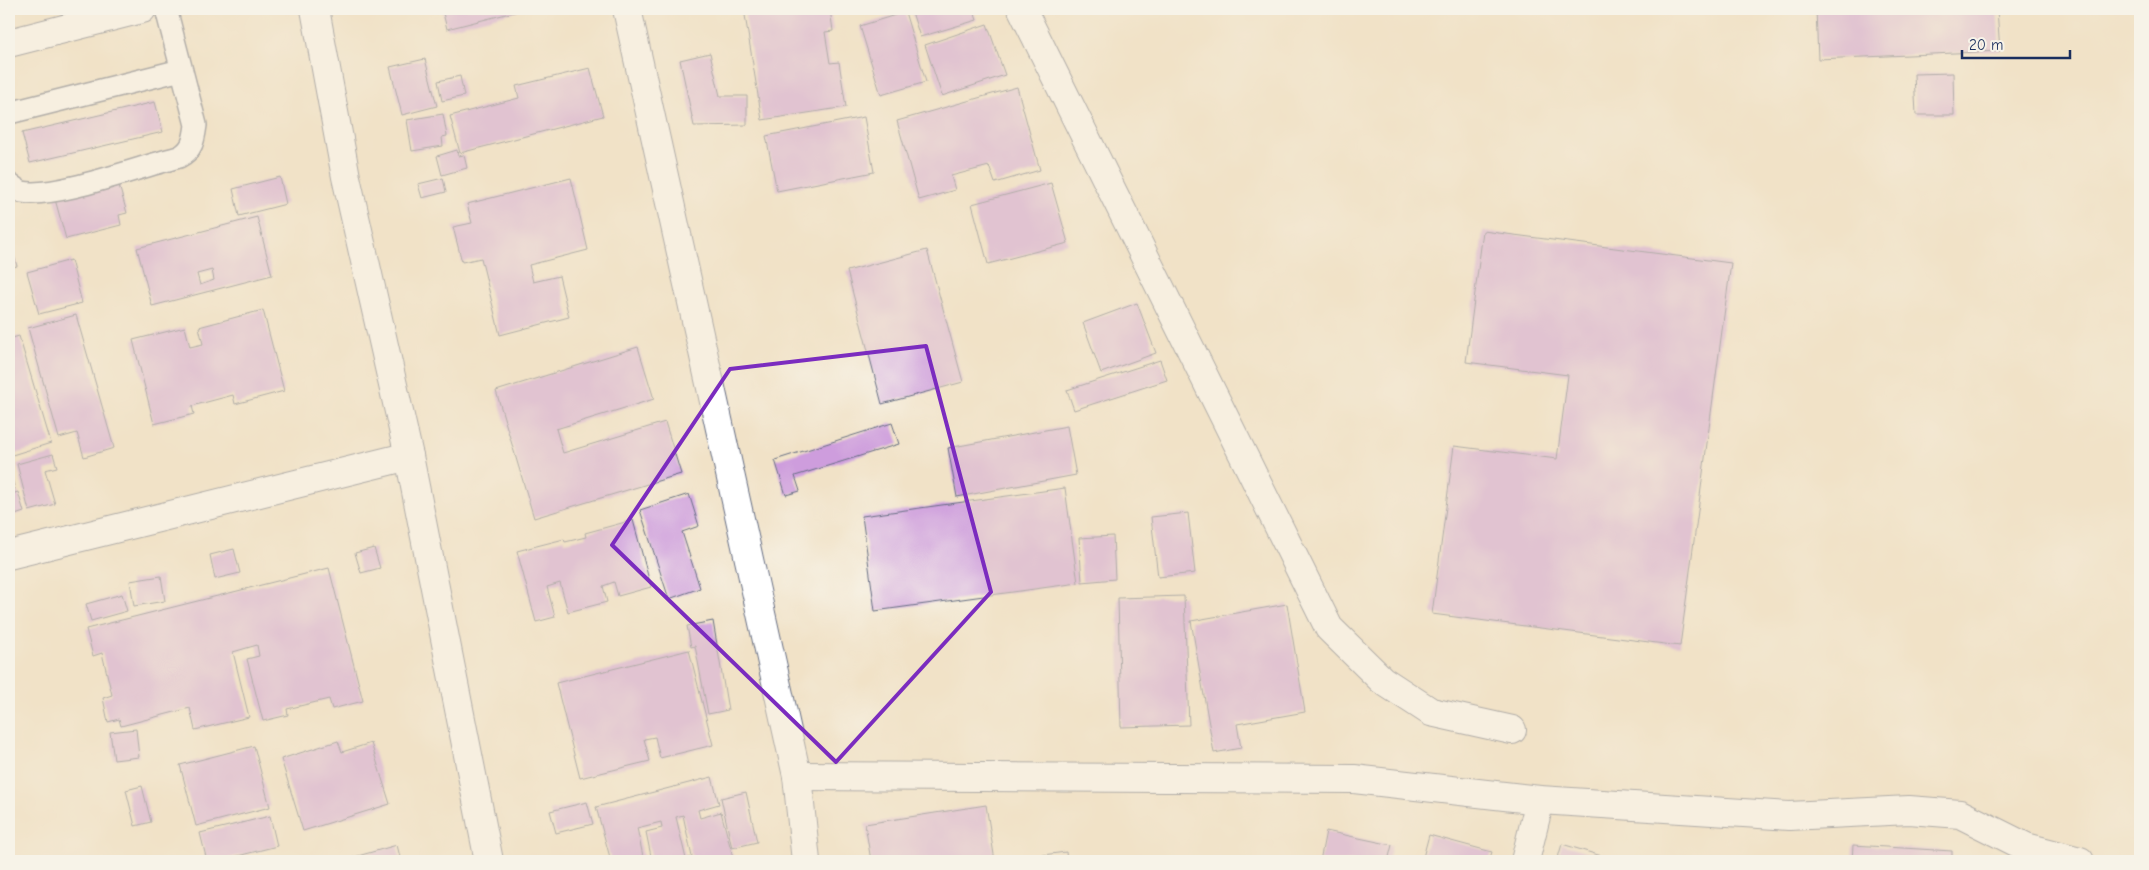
<svg xmlns="http://www.w3.org/2000/svg" width="2149" height="870" font-family="'Comic Neue',sans-serif">
<style>
.building{fill:#ce9ddd;fill-rule:evenodd}
.lines{fill:none;stroke-linecap:round;stroke-linejoin:round}
.lane-casing{stroke:#666e83;stroke-width:24}
.street-casing{stroke:#666e83;stroke-width:30}
.primary-casing{stroke:#666e83;stroke-width:30}
.lane{stroke:#fff;stroke-width:21}
.street{stroke:#fff;stroke-width:28}
.primary{stroke:#fff;stroke-width:28}
.marked{fill:none;stroke:#7b2cbf;stroke-width:4;stroke-linejoin:round}
</style>
<rect width="100%" height="100%" fill="#f7f3e8"/>
<filter id="ink" filterUnits="userSpaceOnUse"><feTurbulence type="fractalNoise" baseFrequency=".02" numOctaves="2"/><feDisplacementMap in="SourceGraphic" scale="10" xChannelSelector="R" yChannelSelector="G"/><feConvolveMatrix kernelMatrix="1 2 1 2 8 2 1 2 1" color-interpolation-filters="sRGB"/></filter>
<filter id="wash" filterUnits="userSpaceOnUse"><feTurbulence type="fractalNoise" baseFrequency=".0096" numOctaves="4" result="noise"/><feDisplacementMap in="SourceGraphic" scale="20" xChannelSelector="R" yChannelSelector="G"/><feGaussianBlur stdDeviation="1.12" result="paint"/><feColorMatrix in="noise" values="0 0 0 0 0 0 0 0 0 0 0 0 0 0 0 0 0 1.4 0 .05"/><feComposite in="paint" operator="in"/></filter>
<g filter="url(#wash)">
<rect width="100%" height="100%" fill="#f1e2c7"/>
<g id="blocks">
<!-- building -->
<g class="building">
<path d="M442,9H526L447,29Z"/>
<path d="M744,9H830L833,31L825,32L830,63L839,62L846,107L762,120Z"/>
<path d="M911,9H973L977,20L920,37Z"/>
<path d="M1816,9H1997L2000,51L1818,59Z"/>
<path d="M905,12L926,82L881,95L860,26Z"/>
<path d="M987,24L1005,75L942,96L925,45Z"/>
<path d="M710,53L720,96H747V125L694,126L680,60Z"/>
<path d="M425,59L437,106L402,115L390,67Z"/>
<path d="M590,68L603,116L460,153L450,116L519,98L516,86Z"/>
<path d="M1953,73L1954,115H1916L1914,74Z"/>
<path d="M460,76L464,96L442,101L438,81Z"/>
<path d="M1017,87L1040,170L995,183L989,166L951,176L955,190L919,200L897,121Z"/>
<path d="M155,102L163,132L30,163L22,133Z"/>
<path d="M443,114L447,136L442,137L443,146L412,151L407,120Z"/>
<path d="M864,117L874,172L777,191L766,136Z"/>
<path d="M457,150L458,156L464,155L467,168L442,175L437,156Z"/>
<path d="M116,175L127,213L119,215L121,225L66,239L53,192Z"/>
<path d="M280,177L286,204L239,216L233,189Z"/>
<path d="M443,178L446,192L422,198L418,184Z"/>
<path d="M571,178L588,250L529,265L533,282L559,276L569,317L500,335L481,258L462,262L453,227L472,223L467,204Z"/>
<path d="M1051,183L1068,243L988,264L972,204Z"/>
<path d="M257,217L272,275L152,306L137,248ZM212,270L214,280L200,285L197,274Z"/>
<path d="M1483,231L1731,263L1680,646L1432,614L1454,446L1557,459L1568,375L1466,362Z"/>
<path d="M9,239L17,266L9,268Z"/>
<path d="M927,250L963,382L882,404L847,271Z"/>
<path d="M71,260L82,303L39,314L27,272Z"/>
<path d="M1137,303L1156,353L1101,373L1083,323Z"/>
<path d="M263,310L284,391L235,404L233,395L192,406L194,414L154,424L133,340L185,327L190,347L203,344L199,327Z"/>
<path d="M76,315L114,448L84,457L77,433L59,438L28,328Z"/>
<path d="M19,336L51,443L9,456V339Z"/>
<path d="M638,347L654,399L556,429L563,453L665,422L681,474L534,518L496,391Z"/>
<path d="M1160,360L1167,380L1074,410L1067,390Z"/>
<path d="M892,423L899,444L795,476L800,491L786,495L775,460Z"/>
<path d="M1067,426L1076,475L957,497L948,448Z"/>
<path d="M53,454L57,467L45,470L55,504L29,511L17,464Z"/>
<path d="M9,470L15,489L9,491Z"/>
<path d="M1065,488L1078,583L875,611L862,516Z"/>
<path d="M18,492L24,512L9,517V495Z"/>
<path d="M689,494L699,526L682,532L700,588L669,599L640,510Z"/>
<path d="M1188,513L1195,573L1158,577L1151,517Z"/>
<path d="M633,520L651,587L618,596L614,582L603,586L607,602L568,612L560,583L547,587L555,617L536,622L517,551L564,539L565,542L586,537L585,533Z"/>
<path d="M1113,536L1115,579L1082,582L1079,538Z"/>
<path d="M374,548L380,568L361,573L355,553Z"/>
<path d="M234,549L240,573L215,579L210,555Z"/>
<path d="M329,568L363,701L332,709L329,699L287,709L288,715L263,721L247,659L259,656L257,645L233,652L249,717L195,730L190,708L121,726L119,719L108,722L103,698L112,695L102,653L93,656L86,629Z"/>
<path d="M161,576L165,601L134,606L130,581Z"/>
<path d="M122,594L127,611L91,621L86,604Z"/>
<path d="M1184,596L1189,725L1121,727L1118,598Z"/>
<path d="M1287,604L1305,712L1237,724L1241,748L1214,753L1191,621Z"/>
<path d="M713,621L728,710L708,714L695,646L691,647L687,626Z"/>
<path d="M689,650L713,745L660,758L655,737L644,739L650,761L580,778L556,683Z"/>
<path d="M136,729L139,757L114,760L110,732Z"/>
<path d="M338,741L342,752L371,743L390,804L303,831L281,759Z"/>
<path d="M254,746L270,807L196,826L180,765Z"/>
<path d="M712,777L719,804L698,810L700,818L721,812L734,861H652L646,832L662,828L661,822L637,828L644,861H611L596,807ZM683,815L692,857L686,859L676,817Z"/>
<path d="M142,786L151,822L135,826L126,790Z"/>
<path d="M746,792L757,842L732,848L721,798Z"/>
<path d="M587,802L593,824L556,833L550,811Z"/>
<path d="M986,805L995,861H871L865,824Z"/>
<path d="M270,816L277,846L218,861H207L200,833Z"/>
<path d="M1326,831L1392,845L1388,861H1320Z"/>
<path d="M1429,835L1492,852L1489,861H1422Z"/>
<path d="M1562,844L1618,861H1557Z"/>
<path d="M397,845L401,861H340Z"/>
<path d="M1853,845L1952,851V861H1852Z"/>
<path d="M1066,852L1067,861H1028L1027,857Z"/>
</g>
</g>
</g>
<g filter="url(#ink)">
<use href="#blocks" fill-opacity="0" stroke="#666e83" stroke-width="1"/>
<g class="lines">
<defs>
<g id="lane">
<path d="M9,113L181,70"/>
<path d="M9,184C13,186 17,190 22,192C54,199 142,166 179,157C193,150 194,139 196,125L166,9"/>
</g>
<g id="street">
<path d="M315,9L346,177L409,456L489,861"/>
<path d="M627,9L797,776L806,861"/>
<path d="M1022,9L1329,628L1382,680L1431,712L1512,730"/>
<path d="M9,555L409,456"/>
<path d="M797,776L1354,779L1540,800L1789,816L1909,810L1960,814L2026,847L2080,861"/>
<path d="M1525,861L1540,800"/>
</g>
<path id="primary" d="M9,43L142,9"/>
</defs>
<!-- lane casing -->
<use href="#lane" class="lane-casing"/>
<!-- street casing -->
<use href="#street" class="street-casing"/>
<!-- primary casing -->
<use href="#primary" class="primary-casing"/>
<!-- lane -->
<use href="#lane" class="lane"/>
<!-- street -->
<use href="#street" class="street"/>
<!-- primary -->
<use href="#primary" class="primary"/>
</g>
</g>
<!-- marked area -->
<path d="M0 0H2149V870H0ZM926,346L991,592L836,762L612,545L730,369Z" fill="#f1e2c7" fill-opacity=".55" fill-rule="evenodd"/>
<path class="marked" d="M926,346L991,592L836,762L612,545L730,369Z"/>
<!-- margin -->
<rect width="2149" height="870" fill="none" stroke="#f7f3e8" stroke-width="30"/>
<!-- scale -->
<path d="M1962 50v8h108v-8" fill="none" stroke="#1b2f5e" stroke-width="2.5"/>
<text x="1969" y="50" font-size="15" fill="#1b2f5e" stroke="#f7f3e8" stroke-width="4" paint-order="stroke">20 m</text>
</svg>
